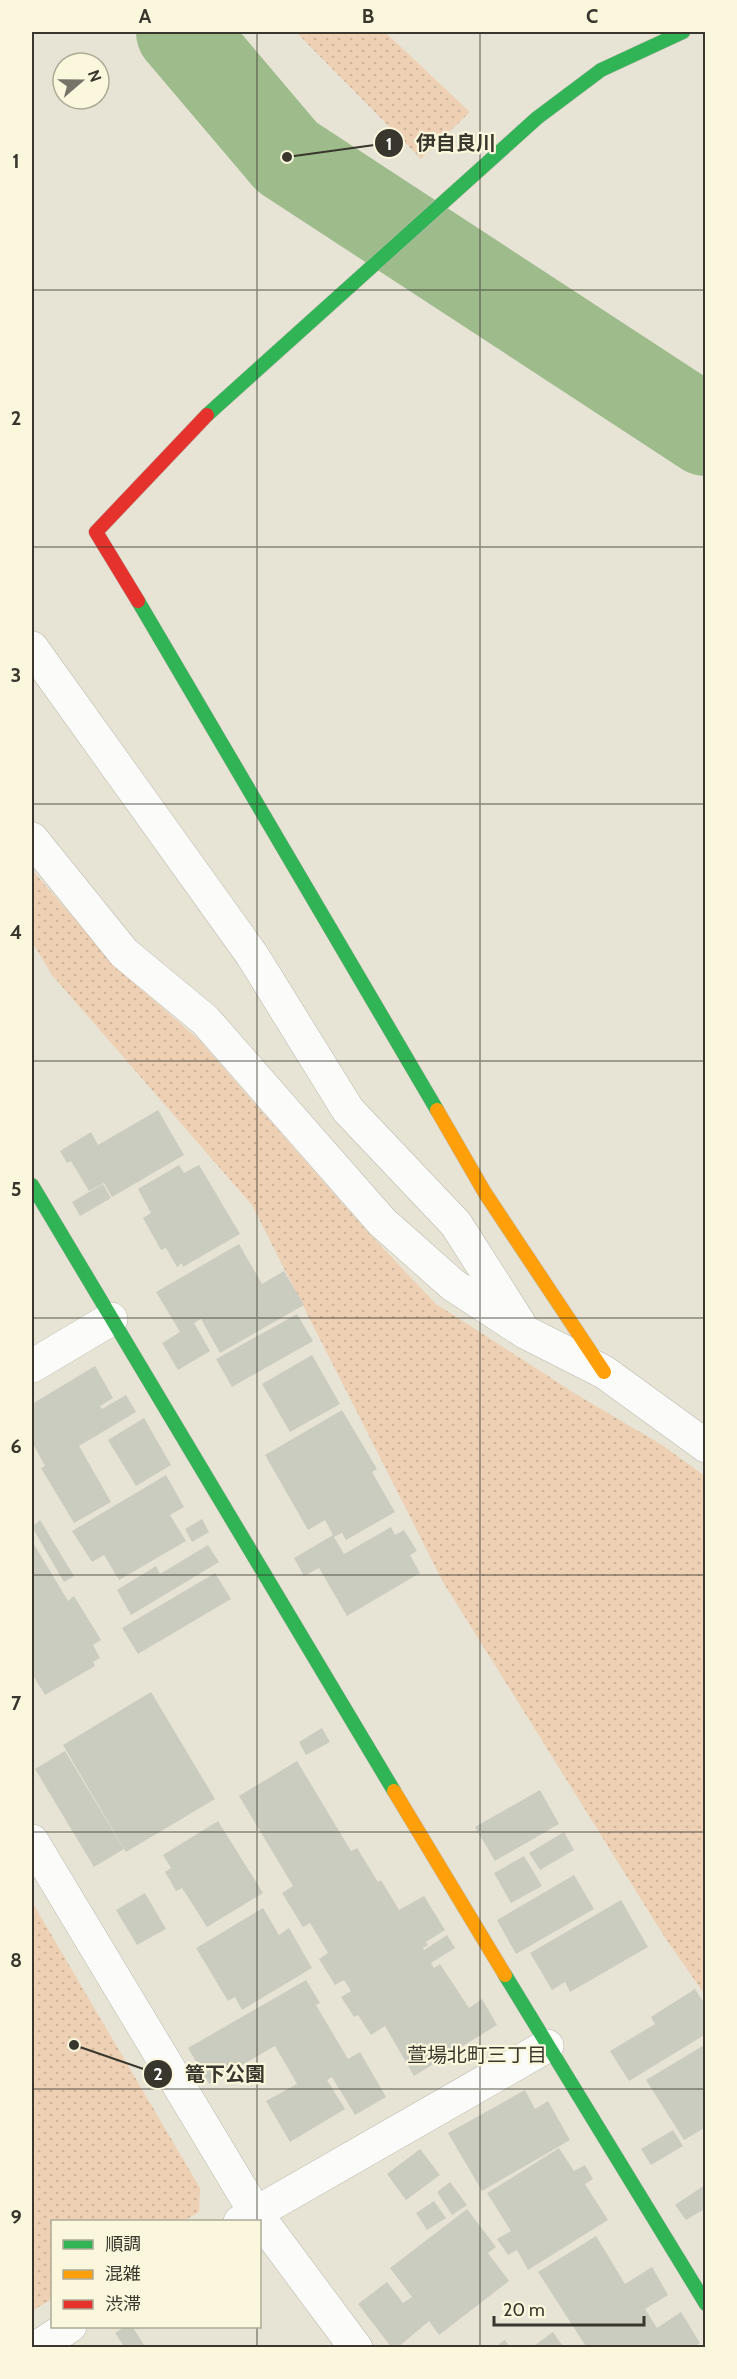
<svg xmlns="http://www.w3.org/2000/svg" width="737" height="2379" font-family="Cabin,'Noto Sans JP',sans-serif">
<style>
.green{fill:url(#green-dots)}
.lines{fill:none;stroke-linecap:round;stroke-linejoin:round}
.river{stroke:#9ebb8c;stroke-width:90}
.building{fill:#cbccc0}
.street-casing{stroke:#bcb9ae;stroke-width:34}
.fast-casing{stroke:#bcb9ae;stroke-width:15}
.slow-casing{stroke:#bcb9ae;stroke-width:15}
.jam-casing{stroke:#bcb9ae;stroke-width:15}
.street{stroke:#fbfbf9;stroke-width:33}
.fast{stroke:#30b455;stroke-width:14}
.slow{stroke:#ff9f0a;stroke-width:14}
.jam{stroke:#e5322d;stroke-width:14}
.grid{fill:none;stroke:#39372d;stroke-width:1.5;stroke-opacity:0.55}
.labels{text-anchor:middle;stroke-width:4.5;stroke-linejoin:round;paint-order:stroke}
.neighbourhood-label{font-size:20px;fill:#39372d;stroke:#fbf7dc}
.leader{fill:none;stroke:#39372d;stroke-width:2}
.callout-dot{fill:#39372d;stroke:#fbf7dc;stroke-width:2}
.mark-label{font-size:18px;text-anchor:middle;font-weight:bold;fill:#fff}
.callout-label{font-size:20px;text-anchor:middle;font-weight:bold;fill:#39372d;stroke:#fbf7dc;stroke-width:4.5;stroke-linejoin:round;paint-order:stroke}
.neatline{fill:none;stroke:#39372d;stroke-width:2}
.grid-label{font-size:20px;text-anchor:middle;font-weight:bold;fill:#39372d}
</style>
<defs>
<pattern id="green-dots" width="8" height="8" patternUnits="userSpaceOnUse" patternTransform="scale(1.5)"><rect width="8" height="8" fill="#eed1b4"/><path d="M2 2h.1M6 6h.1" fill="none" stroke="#cdb49b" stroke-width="1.8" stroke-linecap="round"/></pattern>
</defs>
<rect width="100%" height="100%" fill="#e7e4d6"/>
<!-- green -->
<g class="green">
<path d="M296,32H385L470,112L421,159Z"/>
<path d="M32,870L118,969L199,1040L364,1228L436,1304L579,1396L662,1445L705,1476V1995L664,1936L443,1582L252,1205L52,975L32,942Z"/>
<path d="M32,1902L200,2188L199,2212L184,2221L52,2222V2299L32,2311Z"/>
</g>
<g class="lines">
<!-- river -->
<path class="river" d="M181,32L287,157L706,431"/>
</g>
<!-- building -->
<g class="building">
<path d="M158,1110L184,1155L112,1197L104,1183L89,1191L71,1161L67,1163L60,1151L91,1132L98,1145Z"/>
<path d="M179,1165L184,1173L199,1165L240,1234L183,1267L182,1263L177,1267L166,1248L161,1250L143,1218L151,1213L138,1189Z"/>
<path d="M103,1184L111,1198L80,1216L72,1202Z"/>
<path d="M239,1244L262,1284L284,1271L304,1305L220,1353L201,1319L194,1323L210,1351L178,1370L162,1343L180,1332L156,1292Z"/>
<path d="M297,1314L313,1341L232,1387L216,1359Z"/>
<path d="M312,1355L340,1404L290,1432L262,1384Z"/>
<path d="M95,1366L113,1398L100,1406L102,1409L126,1395L136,1412L79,1446L111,1502L74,1523L41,1468L45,1466L32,1442V1404Z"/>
<path d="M342,1410L377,1469L372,1472L395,1512L346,1540L342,1533L334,1537L344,1554L391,1527L395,1535L404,1530L417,1551L410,1555L420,1573L347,1616L319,1568L304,1576L294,1558L333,1535L325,1520L308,1530L265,1455Z"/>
<path d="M144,1418L171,1465L136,1486L108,1440Z"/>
<path d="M166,1475L184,1507L170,1515L186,1541L119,1580L104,1555L92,1562L72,1531Z"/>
<path d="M202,1519L209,1532L192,1542L185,1529Z"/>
<path d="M40,1520L74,1576L64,1582L32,1527Z"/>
<path d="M32,1541L68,1601L74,1596L101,1640L93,1645L100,1658L93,1662L95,1666L45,1695L32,1674Z"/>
<path d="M208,1545L219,1562L131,1615L117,1590L156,1566L160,1574Z"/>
<path d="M215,1573L231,1599L138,1654L122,1628Z"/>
<path d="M151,1692L215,1799L126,1852L63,1745Z"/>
<path d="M322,1728L330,1742L306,1755L299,1742Z"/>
<path d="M65,1751L124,1849L94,1867L35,1769Z"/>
<path d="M297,1761L351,1851L357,1848L378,1882L381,1880L399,1910L424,1896L445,1930L426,1942L428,1945L423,1948L424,1950L447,1935L455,1948L431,1963L434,1968L440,1964L469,2008L482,1999L497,2025L414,2076L385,2026L371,2035L358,2015L354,2017L341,1997L351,1991L344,1980L335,1985L319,1959L328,1953L310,1923L303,1927L282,1893L293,1886L239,1796Z"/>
<path d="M540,1790L559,1824L495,1861L475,1827Z"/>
<path d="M218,1821L263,1893L207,1927L182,1888L176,1891L165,1872L171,1868L163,1855Z"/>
<path d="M564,1832L574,1850L540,1870L529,1853Z"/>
<path d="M524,1856L542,1886L511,1903L494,1873Z"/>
<path d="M574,1875L594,1909L516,1954L497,1920Z"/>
<path d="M145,1893L166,1929L137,1945L116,1910Z"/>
<path d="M621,1900L648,1947L570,1992L565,1982L552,1990L530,1953Z"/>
<path d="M263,1908L279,1935L289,1928L312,1968L242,2010L235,1997L228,2001L196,1948Z"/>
<path d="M306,1980L320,2003L316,2005L348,2059L360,2052L386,2097L355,2115L332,2077L327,2080L345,2109L290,2142L266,2101L297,2084L275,2046L209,2084L188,2048Z"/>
<path d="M695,1989L706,2006V2034L629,2081L610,2051L655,2024L651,2017Z"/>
<path d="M706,2044V2127L684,2140L646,2080Z"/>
<path d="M525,2090L535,2109L548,2101L570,2140L482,2191L448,2133Z"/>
<path d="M673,2130L683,2146L651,2165L641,2149Z"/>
<path d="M559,2148L574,2171L585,2165L593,2179L585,2184L608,2220L528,2270L517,2250L508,2255L497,2239L511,2231L487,2193Z"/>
<path d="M420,2149L440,2175L406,2200L387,2174Z"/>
<path d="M450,2182L467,2205L452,2215L437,2192Z"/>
<path d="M705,2185L706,2208L686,2220L675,2205Z"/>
<path d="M434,2201L446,2218L427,2230L416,2213Z"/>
<path d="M467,2209L496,2247L488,2253L509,2281L439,2335L429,2321L397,2348H392L358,2304L387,2282L403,2303L412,2297L390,2268Z"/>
<path d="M596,2236L625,2284L652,2267L668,2295L645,2309L657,2328L681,2312L700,2343L692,2348H587L538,2272Z"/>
<path d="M126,2326H132L146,2348H125L115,2333Z"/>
<path d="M553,2332L564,2348H531Z"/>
<path d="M505,2340L510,2348H494Z"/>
</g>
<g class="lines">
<defs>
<g id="street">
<path d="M32,648L252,955L348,1110L456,1224L519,1323"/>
<path d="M32,839L124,953L205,1020L382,1222L453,1285L525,1332L604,1372L706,1446"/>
<path d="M32,1366L111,1319"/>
<path d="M32,1841L255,2212L356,2348"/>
<path d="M240,2222L547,2046"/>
<path d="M36,2348L70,2326"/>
</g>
<g id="fast">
<path d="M207,415L537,118L601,70L683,32"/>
<path d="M138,601L437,1110"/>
<path d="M32,1185L394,1791"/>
<path d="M505,1975L706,2304"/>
</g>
<g id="slow">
<path d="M437,1110L485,1193L604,1372"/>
<path d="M394,1791L505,1975"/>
</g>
<path id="jam" d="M138,601L96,532L207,415"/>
</defs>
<!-- street casing -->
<use href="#street" class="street-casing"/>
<!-- fast casing -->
<use href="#fast" class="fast-casing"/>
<!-- slow casing -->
<use href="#slow" class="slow-casing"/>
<!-- jam casing -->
<use href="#jam" class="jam-casing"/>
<!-- street -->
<use href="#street" class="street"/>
<!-- fast -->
<use href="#fast" class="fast"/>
<!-- slow -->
<use href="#slow" class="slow"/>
<!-- jam -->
<use href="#jam" class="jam"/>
</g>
<!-- grid -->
<path class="grid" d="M257,32V2222M480,32V2348M32,290H706M32,547H706M32,804H706M32,1061H706M32,1318H706M32,1575H706M32,1832H706M32,2089H706M257,2326V2348"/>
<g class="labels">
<!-- neighbourhood labels -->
<g class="neighbourhood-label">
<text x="477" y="2062">萱場北町三丁目</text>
</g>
</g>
<!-- callouts -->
<path class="leader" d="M287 157L389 143M74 2045L158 2074"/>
<g class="callout-dot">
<circle cx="287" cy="157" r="6"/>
<circle cx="74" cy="2045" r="6"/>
<circle cx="389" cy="143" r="15"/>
<circle cx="158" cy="2074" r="15"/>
</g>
<g class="mark-label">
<text x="389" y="150">1</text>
<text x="158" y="2080">2</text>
</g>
<g class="callout-label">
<text x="456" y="150">伊自良川</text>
<text x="225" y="2081">篭下公園</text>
</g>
<!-- border -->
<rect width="737" height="2379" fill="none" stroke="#fbf7dc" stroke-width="66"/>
<!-- legend -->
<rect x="51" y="2220" width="210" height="108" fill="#fbf7dc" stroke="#adaa96" stroke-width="1.5"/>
<rect x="63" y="2240" width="30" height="9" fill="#30b455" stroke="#adaa96" stroke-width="1.5"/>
<text x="105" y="2250" font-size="18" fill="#39372d">順調</text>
<rect x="63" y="2270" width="30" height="9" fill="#ff9f0a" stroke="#adaa96" stroke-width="1.5"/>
<text x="105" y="2280" font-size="18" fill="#39372d">混雑</text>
<rect x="63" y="2300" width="30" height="9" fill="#e5322d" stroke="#adaa96" stroke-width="1.5"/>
<text x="105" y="2310" font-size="18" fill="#39372d">渋滞</text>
<!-- north arrow -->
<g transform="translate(81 81) rotate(70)"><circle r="28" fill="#fbf7dc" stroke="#adaa96" stroke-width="1.5"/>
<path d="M0-4.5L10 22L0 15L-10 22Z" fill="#767468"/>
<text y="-9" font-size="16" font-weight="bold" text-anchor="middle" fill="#39372d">N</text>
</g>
<!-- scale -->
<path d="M494 2316v9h150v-9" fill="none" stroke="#39372d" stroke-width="3"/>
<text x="503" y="2316" font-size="18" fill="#39372d" stroke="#fbf7dc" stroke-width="4.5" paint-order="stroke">20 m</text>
<rect x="33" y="33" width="671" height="2313" class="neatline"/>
<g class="grid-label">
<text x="145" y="23">A</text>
<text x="368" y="23">B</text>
<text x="592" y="23">C</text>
<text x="16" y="168">1</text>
<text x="16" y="425">2</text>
<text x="16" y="682">3</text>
<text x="16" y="939">4</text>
<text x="16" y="1196">5</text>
<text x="16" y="1453">6</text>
<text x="16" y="1710">7</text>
<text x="16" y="1967">8</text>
<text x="16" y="2224">9</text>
</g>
</svg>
